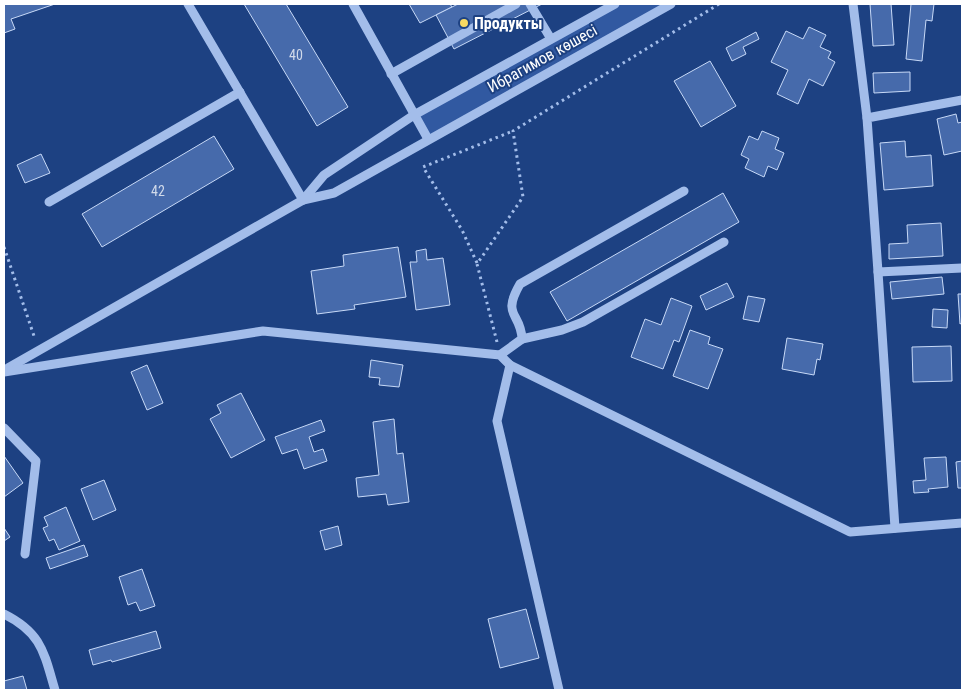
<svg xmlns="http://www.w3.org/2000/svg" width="966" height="694" font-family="'Roboto Condensed',sans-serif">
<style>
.green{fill:#3159a1}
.building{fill:#466aab;stroke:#c7d9f7}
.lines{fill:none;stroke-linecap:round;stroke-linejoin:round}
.path{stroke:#a3bdea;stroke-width:3;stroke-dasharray:2.5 4;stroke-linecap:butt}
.minor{stroke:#a3bdea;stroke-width:9}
.poi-dot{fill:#f9da62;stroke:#1d4182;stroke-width:2}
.labels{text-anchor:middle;stroke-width:4;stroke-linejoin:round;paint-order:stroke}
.number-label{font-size:14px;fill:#d1daea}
.poi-label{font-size:16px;font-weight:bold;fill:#fff;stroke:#1d4182;text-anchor:start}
.street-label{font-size:16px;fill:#fff;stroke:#1d4182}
</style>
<rect width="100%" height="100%" fill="#1d4182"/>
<!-- green -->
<path class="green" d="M621,4H665L428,136L417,116Z"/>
<!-- building -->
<g class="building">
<path d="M4,4H55L11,19L15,29L4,33Z"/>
<path d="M244,4H286L348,107L317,126Z"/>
<path d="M409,4H450L452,7L420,23Z"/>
<path d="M458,4H542L454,49L436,15Z"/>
<path d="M870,4H891L894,45L873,46Z"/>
<path d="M911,4H934L932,21L926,20L922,61L906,59Z"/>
<path d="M809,27L826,35L820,47L831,52L828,58L835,62L823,86L809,79L798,104L777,94L788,70L771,62L786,31L803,39Z"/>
<path d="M756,32L759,39L743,47L746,54L732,61L726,48Z"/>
<path d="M710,61L736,106L701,127L674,81Z"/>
<path d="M910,72V91L874,93L873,73Z"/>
<path d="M956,114L958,123L962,122V151L944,155L937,119Z"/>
<path d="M762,131L779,138L775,149L784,153L777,170L768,166L764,177L745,168L749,159L741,155L749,136L758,140Z"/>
<path d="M214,136L234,169L102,247L82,214Z"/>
<path d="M905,141L906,157L931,155L933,186L884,190L880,143Z"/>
<path d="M41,154L50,173L25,183L17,165Z"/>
<path d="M723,193L739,222L567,321L550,292Z"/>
<path d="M941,223L943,256L889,259V244L908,243L907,225Z"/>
<path d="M398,247L406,297L354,305L355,309L317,314L311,271L344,266L343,255Z"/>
<path d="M426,249L427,260L443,258L450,305L416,310L410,262H417L416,251Z"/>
<path d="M942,277L944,294L892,299L890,282Z"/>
<path d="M727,283L734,297L706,310L700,296Z"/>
<path d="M958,294H962V323L960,324Z"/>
<path d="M748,296L765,299L759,322L743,319Z"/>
<path d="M671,298L692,306L679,342L674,340L663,369L631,357L645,319L661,325Z"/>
<path d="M933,309L948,310L947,328L932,327Z"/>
<path d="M690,330L710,337L708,344L723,349L708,389L673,376Z"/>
<path d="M787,338L823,344L820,360L817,359L814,375L782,369Z"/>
<path d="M951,346L952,381L913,382L912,347Z"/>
<path d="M371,360L403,365L399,387L379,385L380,378L369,377Z"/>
<path d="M147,365L163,403L147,410L131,372Z"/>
<path d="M241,393L265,440L231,458L210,419L221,413L217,405Z"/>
<path d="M394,419L397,454L403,453L409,502L388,505L386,494L358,497L356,478L379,475L373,422Z"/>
<path d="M321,420L325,431L309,437L314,452L323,449L327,461L304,469L297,449L282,454L275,437Z"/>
<path d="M4,456L23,483L4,497Z"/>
<path d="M946,457L948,487L928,489L929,492L914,493L913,481L926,480L924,458Z"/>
<path d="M962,461V488H958L956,462Z"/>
<path d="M104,480L116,510L93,520L81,489Z"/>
<path d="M66,507L80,541L59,550L54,539L49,541L43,528L48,526L44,517Z"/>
<path d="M338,526L342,545L325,550L320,531Z"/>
<path d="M4,528L10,537L4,541Z"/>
<path d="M84,545L88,556L50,569L46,558Z"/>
<path d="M142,569L155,606L140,611L136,602L128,605L119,577Z"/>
<path d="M526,609L539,658L500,668L488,619Z"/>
<path d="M156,631L161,648L112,662L111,660L93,665L89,650Z"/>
<path d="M23,676L27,690H4V681Z"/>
</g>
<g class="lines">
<!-- path -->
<g class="path">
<path d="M4,247L35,339"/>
<path d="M477,263L462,230L423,167L513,131"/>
<path d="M497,342L477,264L523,197L513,131L719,4"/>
</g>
<!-- minor -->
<g class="minor">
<path d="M188,4L303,200"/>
<path d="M353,4L428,139"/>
<path d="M530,4L551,39"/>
<path d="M853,4L867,118"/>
<path d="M391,74L516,4"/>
<path d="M962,100L867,118L878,272L962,268"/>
<path d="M303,200L324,175L414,115L615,4"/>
<path d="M49,202L240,92"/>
<path d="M878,272L895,528"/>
<path d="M522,339L562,330L583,322L724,242"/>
<path d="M500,355L522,339C521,312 501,317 520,284L684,191"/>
<path d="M510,365L497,421L559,690"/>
<path d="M8,368L303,200L334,193L671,4"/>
<path d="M4,372L263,331L500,355L510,365L850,532L962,523"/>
<path d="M4,428L36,461L25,554"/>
<path d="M4,614C42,633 44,653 55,690"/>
</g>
</g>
<!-- markers -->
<circle class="poi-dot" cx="464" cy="23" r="5"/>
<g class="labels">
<!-- number labels -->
<g class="number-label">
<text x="296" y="60">40</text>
<text x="158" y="196">42</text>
</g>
<!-- poi labels -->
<g class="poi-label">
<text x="474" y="29">Продукты</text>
</g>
<!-- street labels -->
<g class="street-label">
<text transform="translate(542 58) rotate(-29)" y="6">Ибрагимов көшесі</text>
</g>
</g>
<!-- border -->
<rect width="966" height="694" fill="none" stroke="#ffffff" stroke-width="10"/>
</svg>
